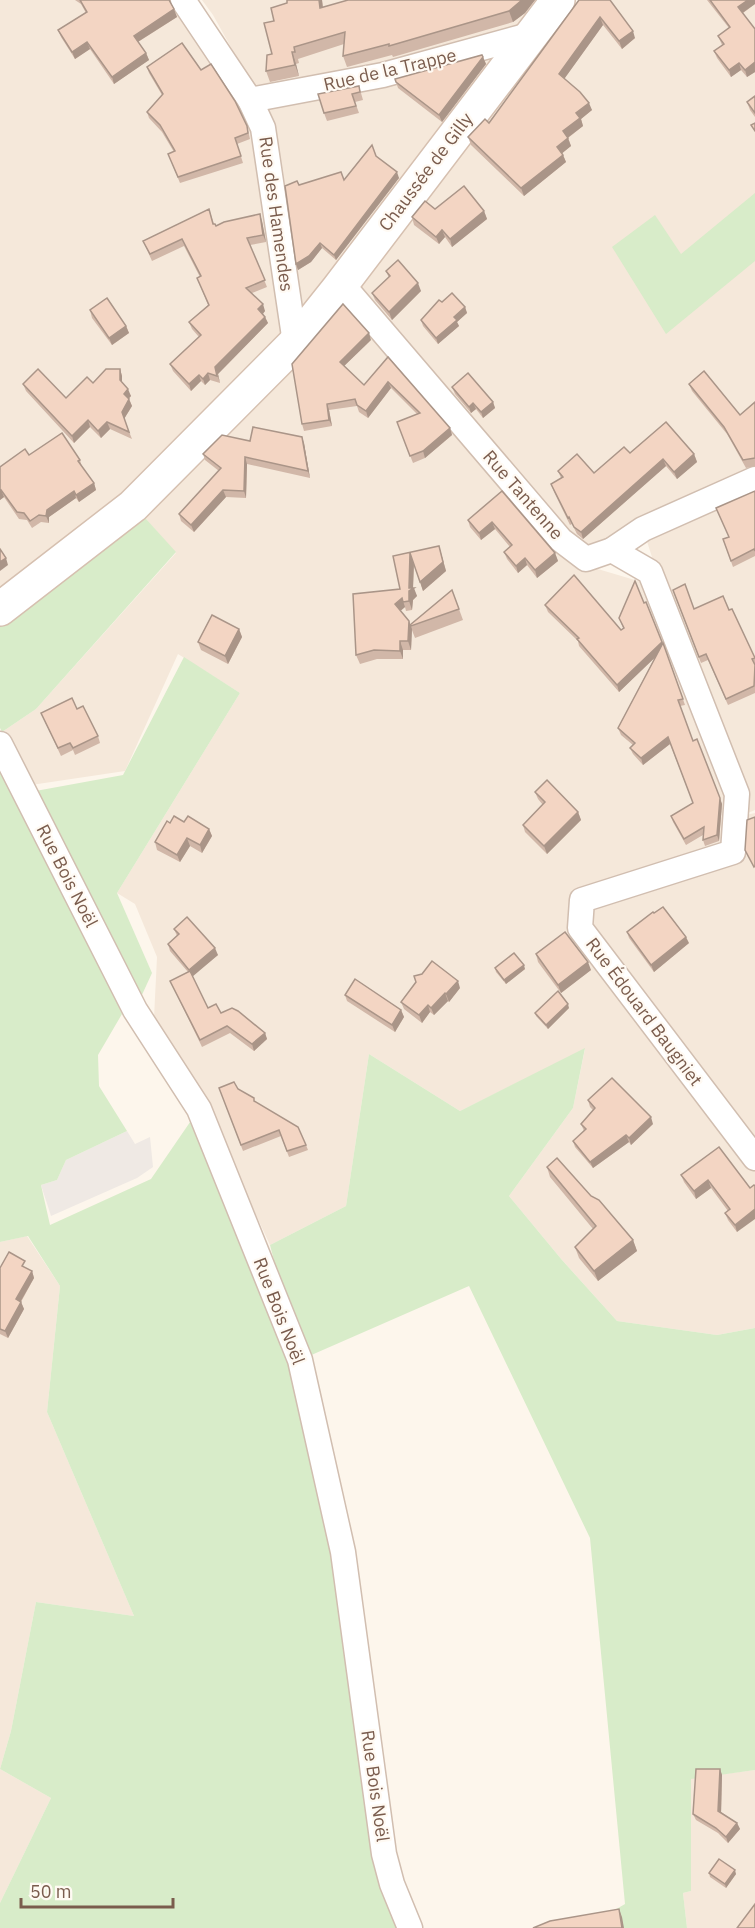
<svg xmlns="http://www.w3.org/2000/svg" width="755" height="1928" font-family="'IBM Plex Sans',sans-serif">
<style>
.residential{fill:#f5e8da;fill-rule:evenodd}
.industrial{fill:#efe9e4}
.green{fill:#d8ecc9}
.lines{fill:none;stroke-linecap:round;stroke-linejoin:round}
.minor-casing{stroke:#d1beb0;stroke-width:27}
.secondary-casing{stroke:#d6c0b0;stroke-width:36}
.minor{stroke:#fff;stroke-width:24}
.secondary{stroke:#fff;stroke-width:33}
.wall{fill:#d1b7a8}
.shaded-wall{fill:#aa9588}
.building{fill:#f3d5c3;stroke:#aa9588;stroke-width:1.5}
.labels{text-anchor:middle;stroke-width:4.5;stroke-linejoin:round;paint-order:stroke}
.street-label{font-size:18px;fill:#7a5c4d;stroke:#fffaf3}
</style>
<rect width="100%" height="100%" fill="#fdf6ec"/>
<!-- residential -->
<g class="residential">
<path d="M0,0H177L257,94L213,15L202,0H558L289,330L95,528L0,599Z"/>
<path d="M583,0H755V810L741,816L755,813V1328L717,1335L617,1321L562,1260L509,1196L573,1108L585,1049L460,1111L369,1054L346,1206L270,1245L213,1122L154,1018L157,957L135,904L117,893L240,693L178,654L125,771L31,785L2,732L36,709L176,553L137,509L338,289ZM643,529L685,660L655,586L581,564Z"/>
<path d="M27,1236L60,1286L47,1412L134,1616L36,1602L11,1731L0,1769L51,1798L0,1903V1242Z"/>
<path d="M755,1770V1928H687L683,1893L691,1891V1778Z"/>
</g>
<!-- industrial -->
<path class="industrial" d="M127,1131L135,1144L150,1137L153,1167L137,1178L51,1216L41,1185L57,1180L66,1160Z"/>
<!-- green -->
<g class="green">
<path d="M755,193V261L666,334L612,247L655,215L681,254Z"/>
<path d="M137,509L176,552L36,709L2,732L0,728V623Z"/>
<path d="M184,657L240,693L117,893L152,973L135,1010L30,792L123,775Z"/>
<path d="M0,752L122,1014L98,1055L99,1086L127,1131L66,1160L57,1180L41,1185L50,1225L151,1179L199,1109L298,1353L270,1245L346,1206L369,1054L460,1111L585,1048L573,1108L509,1196L562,1260L617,1321L717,1335L755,1328V1770L691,1779V1891L683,1893L687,1928H584L625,1904L590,1538L469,1286L300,1360L384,1854L412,1928H0V1903L51,1798L0,1769L11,1731L36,1602L134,1616L47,1412L60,1286L28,1236L0,1242Z"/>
</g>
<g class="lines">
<defs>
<g id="minor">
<path d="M183,0L250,100L263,128L295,343"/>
<path d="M250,100L383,75L529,35"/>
<path d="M342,284L561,540L586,559L612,550L643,529L755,479"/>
<path d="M612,550L650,572L737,794L733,852L582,900L580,928L755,1158"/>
<path d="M0,744L135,1010L199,1109L300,1360L343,1552L384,1854L392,1884L410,1928"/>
</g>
<path id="secondary" d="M0,609L133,506L295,343L338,289L558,0"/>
</defs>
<!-- minor casing -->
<use href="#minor" class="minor-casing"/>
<!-- secondary casing -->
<use href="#secondary" class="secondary-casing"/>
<!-- minor -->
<use href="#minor" class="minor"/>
<!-- secondary -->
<use href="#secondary" class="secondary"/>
</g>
<!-- wall -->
<g class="wall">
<path d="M75,0H169L177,17L138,42L146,53L149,60L114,84L90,49L75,59L61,37L58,30L86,13L81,4Z"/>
<path d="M287,0H322L323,7L535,0L525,13L513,22L393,57L392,55L347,67L343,56L344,44L298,59L299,63L296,64L299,76L270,82L266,71L272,54L274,21L287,3Z"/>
<path d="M579,0L635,38L622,49L603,25L564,79L592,110L581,119L583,126L568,138L571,146L562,153L566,162L524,196L471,145L468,137L489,123Z"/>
<path d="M707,0H755V4L743,13L755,29V72L747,77L741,70L731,77L717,58L714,51L722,45L718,36L729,28Z"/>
<path d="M483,57L486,64L442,122L398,88L396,82Z"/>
<path d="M147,67L201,70L247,126L250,139L237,144L243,163L180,183L168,154L174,152L162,132L149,118L147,112L162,95L149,73Z"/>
<path d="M359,86L363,100L355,102L359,113L327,121L324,113Z"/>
<path d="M755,96V117L750,110L747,102Z"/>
<path d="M376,156L399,178L336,260L322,248L311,262L298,270L296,264L299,185L344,180Z"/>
<path d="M209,209L214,224L216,226L262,221L266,242L250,245L267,287L252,293L265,311L263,314L265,317L268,323L218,374L220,383L210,380L205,385L201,381L191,391L173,371L170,364L199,337L192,329L189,322L208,305L197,278L200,277L184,246L152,261L143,241Z"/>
<path d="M484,211L487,219L452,247L445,237L439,244L414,225L412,217Z"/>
<path d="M386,271L421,291L392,320L375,300L372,293L389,278Z"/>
<path d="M442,302L465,307L467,313L457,322L459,326L438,344L423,326L421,320Z"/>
<path d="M90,310L126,326L129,333L112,345L92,318Z"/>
<path d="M371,340L344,366L364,385L388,357L450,428L452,435L425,458L413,463L397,422L417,414L391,388L368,418L359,412L357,406L329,410L332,426L304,431L302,424L292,364Z"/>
<path d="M120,369L122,376V383L131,396L129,399L132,406L124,419L132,439L110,429L101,438L90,427L74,443L26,391L23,384L66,398L93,383Z"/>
<path d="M689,384L740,415L755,402V466L746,468L727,434L692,391Z"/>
<path d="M452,387L493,402L495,408L483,418L476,409L471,413L455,394Z"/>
<path d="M250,441L304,443L310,478L247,464L246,498L226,497L194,532L181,521L179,514L219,471L205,460L203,454Z"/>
<path d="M630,453L694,454L697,462L677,479L666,466L583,539L577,534L572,524L570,525L554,492L551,484L561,478L558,471L594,473Z"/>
<path d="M29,455L80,460L82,467L94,483L96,490L79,502L76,498L49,517V523L41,522L32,528L27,520L19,519L4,497L0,500V467Z"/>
<path d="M502,491L555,553L558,561L537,578L527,565L518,573L507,559L504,552L510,547L495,529L481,540L470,527L468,520Z"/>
<path d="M755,491V556L733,567L723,539L729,537L716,508Z"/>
<path d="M439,546L446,571L423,591L414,562L413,588L417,596L413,600L412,610L406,611L405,607L400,611L409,621L412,629L411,650H403V659H377L360,664L356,655L400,589L393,556Z"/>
<path d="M452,590L463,620L415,638L410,625Z"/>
<path d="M673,590L694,609L729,610L755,658V693L728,705L708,660L701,663Z"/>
<path d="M646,602L663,643L685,705L680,706L693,741L722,804L719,841L705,846L703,840V835L686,845L673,822L671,816L693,803L670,744L643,765L633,754L630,748L633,745L621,735L618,728L655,657L619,692L579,646L578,641L548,612L545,605L621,630L623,628L619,618Z"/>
<path d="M239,629L242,637L228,664L201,650L198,642Z"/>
<path d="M77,709L98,736L100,743L75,755L73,750L61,756L41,713Z"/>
<path d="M535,792L578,812L581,820L547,854L525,832L523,825L543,805L538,799Z"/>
<path d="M184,822L209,829L212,836L202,853L190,846L180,862L157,850L155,842L170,823Z"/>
<path d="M174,929L218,955L192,976L208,1008L265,1033L267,1039L254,1051L230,1033L202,1047L170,981L188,972L170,951L168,944L177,936Z"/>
<path d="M627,932L689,943L654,972L629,938Z"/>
<path d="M536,954L591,970L561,993L538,962Z"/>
<path d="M495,968L525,969L506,984L496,972Z"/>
<path d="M460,988L449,1002L448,1001L434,1015L430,1012L422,1023L404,1009L401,1002Z"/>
<path d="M345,995L401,1010L404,1017L395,1032L347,1001Z"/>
<path d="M569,1008L548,1029L536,1016L535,1013Z"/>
<path d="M219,1088L238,1089L306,1145L308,1150L289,1157L281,1136L243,1151Z"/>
<path d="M588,1100L653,1124L631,1145L629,1142L593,1168L575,1147L573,1141L584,1131L581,1124L593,1110L590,1107Z"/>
<path d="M547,1167L633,1240L637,1251L598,1281L579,1258L575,1247L593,1229L550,1177Z"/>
<path d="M681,1175L750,1188L737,1232L728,1220L725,1213L728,1211L711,1188L696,1199L684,1182Z"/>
<path d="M0,1268L27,1269L32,1271L34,1278L21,1302L24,1309L8,1338L0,1334Z"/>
<path d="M720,1769L722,1775L721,1812L737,1823L740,1829L728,1843L718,1833L696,1820L693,1814Z"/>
<path d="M709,1873L736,1874L726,1888L710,1877Z"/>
</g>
<!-- shaded-wall -->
<g class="shaded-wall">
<path d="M319,0H322L324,19L320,8Z"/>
<path d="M522,0H535L525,13L513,22L509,11Z"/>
<path d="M748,0H755V4L741,14L738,7Z"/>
<path d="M174,9L177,17L136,43L134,36Z"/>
<path d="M600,17L603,25L562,82L559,74Z"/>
<path d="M633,31L635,38L622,49L619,41Z"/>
<path d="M87,42L90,49L75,59L72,52Z"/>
<path d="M292,52L296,64L299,76L295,65Z"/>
<path d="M146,53L149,60L114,84L112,77Z"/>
<path d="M483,57L486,64L442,122L439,115Z"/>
<path d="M755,62V72L747,77L745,70Z"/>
<path d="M739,63L741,70L731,77L729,70Z"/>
<path d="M589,103L592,110L581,119L583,126L566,139L563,131L576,113Z"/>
<path d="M568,138L571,146L560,155L557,147Z"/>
<path d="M563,155L566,162L524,196L521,188Z"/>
<path d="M397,172L399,178L336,260L334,255Z"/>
<path d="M484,211L487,219L452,247L450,239Z"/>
<path d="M260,214L262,221L266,242L263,235Z"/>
<path d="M442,230L445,237L439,244L436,237Z"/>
<path d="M320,243L322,248L311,262L298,270L296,264Z"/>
<path d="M418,283L421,291L392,320L389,312Z"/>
<path d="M263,304L265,311L261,316L258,309Z"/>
<path d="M465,307L467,313L457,322L459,326L438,344L436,338L454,317Z"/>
<path d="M265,317L268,323L218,374L220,383L215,367Z"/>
<path d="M126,326L129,333L112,345L109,338Z"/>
<path d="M369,333L371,340L342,368L340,362Z"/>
<path d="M120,369L122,376V387L120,380Z"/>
<path d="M208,373L210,380L205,385L203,379Z"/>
<path d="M199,375L201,381L191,391L189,384Z"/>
<path d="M388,382L391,388L368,418L366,411Z"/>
<path d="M128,389L131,396L126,401L124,394Z"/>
<path d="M129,399L132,406L124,419L122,412Z"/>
<path d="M493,402L495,408L483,418L481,412Z"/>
<path d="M473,403L476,409L471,413L469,407Z"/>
<path d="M327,404L329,410L332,426L329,420Z"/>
<path d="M88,420L90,427L74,443L72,436Z"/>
<path d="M107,422L110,429L101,438L98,431Z"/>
<path d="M450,428L452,435L425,458L423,451Z"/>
<path d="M302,437L304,443L310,478L308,471Z"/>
<path d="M694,454L697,462L677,479L674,472Z"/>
<path d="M245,457L247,464L246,498L244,491Z"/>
<path d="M663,459L666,466L583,539L581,532Z"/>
<path d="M94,483L96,490L79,502L76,495Z"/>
<path d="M1,490L4,497L0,500V491Z"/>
<path d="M223,490L226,497L194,532L191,525Z"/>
<path d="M74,491L76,498L49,517V523L46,516L47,510Z"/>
<path d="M492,522L495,529L481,540L479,533Z"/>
<path d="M439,546L446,571L423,591L420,582Z"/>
<path d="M410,553L414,562L413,588H414L417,596L413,600L412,610L409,601Z"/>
<path d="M555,553L558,561L537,578L535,570Z"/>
<path d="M6,558L8,565L0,571V562Z"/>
<path d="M525,558L527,565L518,573L516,566Z"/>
<path d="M402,598L405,607L398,613L395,604Z"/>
<path d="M409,621L412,629L411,650L408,641Z"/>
<path d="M239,629L242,637L228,664L225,656Z"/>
<path d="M400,641L403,650V659L400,651Z"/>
<path d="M662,642L665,649L685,705L665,648L619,692L617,685Z"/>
<path d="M668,737L670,744L643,765L641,758Z"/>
<path d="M720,798L722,804L719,841L717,835Z"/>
<path d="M578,812L581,820L547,854L544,846Z"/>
<path d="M209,829L212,836L202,853L200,845Z"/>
<path d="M187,838L190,846L180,862L177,855Z"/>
<path d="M686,937L689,943L654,972L651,965Z"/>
<path d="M215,948L218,955L192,977L189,970Z"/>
<path d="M588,962L591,970L561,993L558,985Z"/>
<path d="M524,965L525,969L506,984L504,980Z"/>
<path d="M458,981L460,988L449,1002L446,994Z"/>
<path d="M445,993L448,1001L434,1015L431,1008Z"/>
<path d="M568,1004L569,1008L548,1029L546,1025Z"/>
<path d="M428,1005L430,1012L422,1023L419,1015Z"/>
<path d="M401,1010L404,1017L395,1032L392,1025Z"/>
<path d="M265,1033L267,1039L254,1051L252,1044Z"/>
<path d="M651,1117L653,1124L631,1145L629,1138Z"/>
<path d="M626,1135L629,1142L593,1168L590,1162Z"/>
<path d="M708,1180L711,1188L696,1199L694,1191Z"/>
<path d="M755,1209V1219L737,1232L735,1225Z"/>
<path d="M633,1240L637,1251L598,1281L594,1271Z"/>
<path d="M32,1271L34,1278L18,1306L16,1299Z"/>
<path d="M21,1302L24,1309L8,1338L5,1331Z"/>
<path d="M720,1769L722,1775L721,1816L718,1811Z"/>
<path d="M737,1823L740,1829L728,1843L726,1837Z"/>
<path d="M735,1870L736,1874L726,1888L725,1884Z"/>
<path d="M619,1909L622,1917L624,1928H622Z"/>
</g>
<!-- building -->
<g class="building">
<path d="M80,0H169L174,9L134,36L146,53L112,77L87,42L72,52L58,30L87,12Z"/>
<path d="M287,0H319L320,8L348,0H522L509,11L389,46V44L343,56L345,32L294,47L295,52H292L295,65L266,71L267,55L272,54L264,23L274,21L271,8L287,3Z"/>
<path d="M579,0H610L633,31L619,41L600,17L559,74L580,92L589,103L576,113L580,118L563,131L568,138L557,147L563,155L521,188L468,137L485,119L489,123Z"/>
<path d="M710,0H748L738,7L755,29V62L745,70L739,63L729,70L714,51L724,44L718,36L730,27Z"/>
<path d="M182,43L201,70L211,64L235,101L247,126L248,133L235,138L241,156L178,177L168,154L175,151L160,125L147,112L163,94L147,67Z"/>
<path d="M482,55L483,57L439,115L396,82L395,79Z"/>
<path d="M359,86L360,92L352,94L356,106L324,113L318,94Z"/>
<path d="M755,96V113L747,102Z"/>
<path d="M755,123V131L751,125Z"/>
<path d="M372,145L376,156L397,172L334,255L320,243L309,256L296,264L285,186L297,181L299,185L341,172L344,180Z"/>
<path d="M464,186L484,211L450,239L442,230L436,237L412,217L425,201L435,209Z"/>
<path d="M209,209L213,224H215L216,226L224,222L260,214L263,235L247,238L265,280L246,288L263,304L258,309L265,317L215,367L217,376L208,373L203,379L199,375L189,384L170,364L201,335L189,322L209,305L197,278L201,276L182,239L150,254L143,241Z"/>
<path d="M398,260L418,283L389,312L372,293L390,276L386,271Z"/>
<path d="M452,293L465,307L454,317L457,320L436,338L421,320L439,300L442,302Z"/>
<path d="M107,298L126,326L109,338L90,310Z"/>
<path d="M343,304L369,333L340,362L364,385L388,357L450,428L423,451L410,456L397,422L420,413L388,382L366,411L357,405L355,399L327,404L329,420L302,424L292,364Z"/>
<path d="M38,369L66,398L87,377L93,383L106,369H120V380L128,389L124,394L129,399L122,412L129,432L107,422L98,431L88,420L72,436L23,384Z"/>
<path d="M704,371L740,415L755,402V458L743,460L724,427L689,384Z"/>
<path d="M468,373L493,402L481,412L473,403L469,407L452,387Z"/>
<path d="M666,422L694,454L674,472L663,459L581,532L574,527L569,517L568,518L551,484L563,477L558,471L577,454L594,473L624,447L630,453Z"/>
<path d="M253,427L302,437L308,471L245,457L244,491L223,490L191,525L179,514L221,468L203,454L222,435L250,441Z"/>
<path d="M62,433L80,460L78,461L94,483L76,495L74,491L47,510L46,516L39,515L30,521L24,513L17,512L1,490L0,491V467L25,449L29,455Z"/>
<path d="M502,491L555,553L535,570L525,558L516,566L504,552L512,545L492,522L479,533L468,520Z"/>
<path d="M755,491V551L754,549L731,561L723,539L729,537L716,508Z"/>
<path d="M439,546L443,562L420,582L410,553L409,588H414L409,591V601L403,602L402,598L395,604L409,621L408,641H400V651L374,650L356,655L353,594L400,589L393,556Z"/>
<path d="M0,549L6,558L0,562Z"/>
<path d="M574,575L621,630L624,628L619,618L635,581L644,603L646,602L662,642L617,685L577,639L579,638L545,605Z"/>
<path d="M685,584L694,609L723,596L729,610L732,609L755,658L752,659L755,665L754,686L726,699L706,654L699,657L673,590Z"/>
<path d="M452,590L459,609L411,626L410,625Z"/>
<path d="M212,615L239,629L225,656L198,642Z"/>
<path d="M663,643L683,699L678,700L693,741L697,739L720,798L717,835L703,840L704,827L684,839L671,816L693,803L668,737L641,758L630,748L635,743L618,728Z"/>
<path d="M72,698L77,709L83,706L98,736L73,748L70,743L58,748L41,713Z"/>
<path d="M547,780L578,812L544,846L523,825L545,802L535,792Z"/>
<path d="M174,816L184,822L188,816L209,829L200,845L187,838L177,855L155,842L167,821L170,823Z"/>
<path d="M755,817V866L754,867L745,850L747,820Z"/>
<path d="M663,907L686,937L651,965L627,932L653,912L654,913Z"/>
<path d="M187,917L215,948L189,970L168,944L179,934L174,929Z"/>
<path d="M565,932L588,962L558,985L536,954Z"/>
<path d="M514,953L524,965L504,980L495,968Z"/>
<path d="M432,961L458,981L446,994L445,993L431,1008L428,1005L419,1015L401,1002L416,982L414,976L422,974Z"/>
<path d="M190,971L208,1008L216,1004L221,1013L232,1008L238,1011L265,1033L252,1044L227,1026L200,1040L170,981Z"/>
<path d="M355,979L401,1010L392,1025L345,995Z"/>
<path d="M558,991L568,1004L546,1025L535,1013Z"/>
<path d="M612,1078L651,1117L629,1138L626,1135L590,1162L573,1141L586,1129L581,1124L595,1108L588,1100Z"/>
<path d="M234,1082L238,1089L254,1098V1101L298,1127L306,1145L287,1151L279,1130L241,1145L219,1088Z"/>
<path d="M719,1147L750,1188L754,1185L755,1186V1209L735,1225L725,1213L730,1209L708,1180L694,1191L681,1175Z"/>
<path d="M557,1158L591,1196L599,1200L633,1240L594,1271L575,1247L596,1226L547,1167Z"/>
<path d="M9,1252L25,1261L22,1266L32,1271L16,1299L21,1302L5,1331L0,1329V1268Z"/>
<path d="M696,1769H720L718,1811L737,1823L726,1837L716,1828L693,1814Z"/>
<path d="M719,1859L735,1870L725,1884L709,1873Z"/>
<path d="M755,1904V1928H737Z"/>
<path d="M619,1909L622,1928H533L550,1921Z"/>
</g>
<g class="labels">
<!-- street labels -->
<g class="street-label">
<text transform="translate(390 70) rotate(-13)" y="6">Rue de la Trappe</text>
<text transform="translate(426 172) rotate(-53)" y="6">Chaussée de Gilly</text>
<text transform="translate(276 214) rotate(82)" y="6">Rue des Hamendes</text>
<text transform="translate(523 495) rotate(49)" y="6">Rue Tantenne</text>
<text transform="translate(67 876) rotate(63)" y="6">Rue Bois Noël</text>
<text transform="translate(644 1012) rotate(53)" y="6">Rue Édouard Baugniet</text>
<text transform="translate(279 1311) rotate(69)" y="6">Rue Bois Noël</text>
<text transform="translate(375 1786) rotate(82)" y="6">Rue Bois Noël</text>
</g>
</g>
<!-- scale -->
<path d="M21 1898v9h152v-9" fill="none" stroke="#7a5c4d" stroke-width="3"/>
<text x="30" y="1898" font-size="18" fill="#7a5c4d" stroke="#fffaf3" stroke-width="4.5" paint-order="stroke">50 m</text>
</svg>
